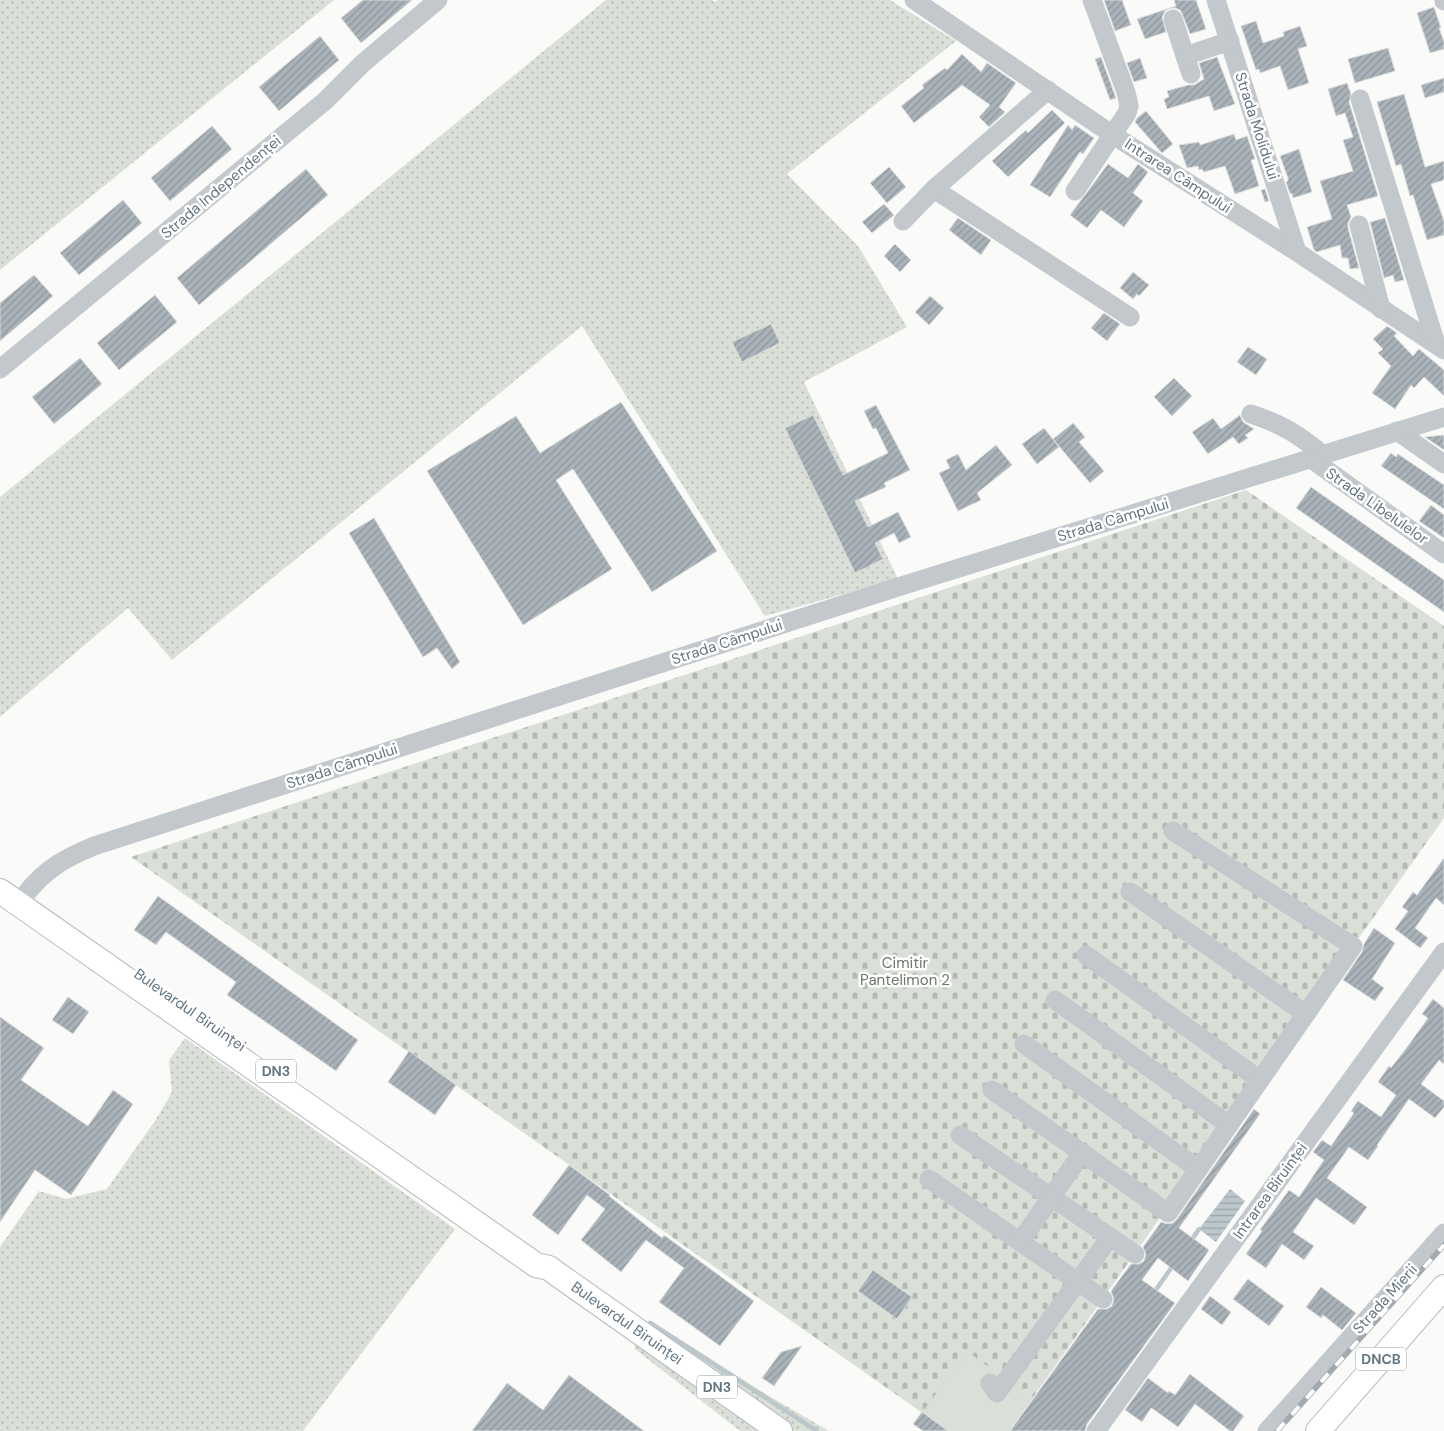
<svg xmlns="http://www.w3.org/2000/svg" width="1444" height="1431" font-family="'DM Sans',sans-serif">
<style>
.grass{fill:url(#grass-dots)}
.cemetery{fill:url(#cemetery-stones)}
.green{fill:#dadfd7}
.water{fill:url(#water-rules)}
.lines{fill:none;stroke-linecap:round;stroke-linejoin:round}
.stream{stroke:#bbc7cb;stroke-width:4.5}
.building{fill:url(#building-hatch);stroke:#dcdcda}
.major-casing{stroke:#b5babe;stroke-width:26}
.minor{stroke:#c3c8cc;stroke-width:19}
.major{stroke:#fff;stroke-width:24}
.rail-casing{stroke:#a2aab0;stroke-width:5.5}
.rail{stroke:#fff;stroke-width:4;stroke-dasharray:11;stroke-linecap:butt}
.labels{text-anchor:middle;stroke-width:5;stroke-linejoin:round;paint-order:stroke}
.shield{fill:#fff;stroke:#939fa8;stroke-width:1}
.shield-label{font-size:14px;font-weight:bold;fill:#657683}
.street-label{font-size:15px;fill:#657683;stroke:#fff}
.park-label{font-size:15px;fill:#687a64;stroke:#fff}
</style>
<defs>
<pattern id="grass-dots" width="8" height="8" patternUnits="userSpaceOnUse" patternTransform="scale(1.25)"><rect width="8" height="8" fill="#dadfd7"/><path d="M2 2h.1M6 6h.1" fill="none" stroke="#b4b9b4" stroke-width="1.8" stroke-linecap="round"/></pattern>
<pattern id="cemetery-stones" width="16" height="16" patternUnits="userSpaceOnUse" patternTransform="scale(1.25)"><rect width="16" height="16" fill="#dadfd7"/><path d="M2 7V4a2 2 0 0 1 4 0v3zM10 15v-3a2 2 0 0 1 4 0v3z" fill="#b4b9b4"/></pattern>
<pattern id="water-rules" width="6" height="5" patternUnits="userSpaceOnUse" patternTransform="scale(1.25)"><rect width="6" height="5" fill="#bbc7cb"/><path d="M0 2.5h6" fill="none" stroke="#9ca6aa"/></pattern>
<pattern id="building-hatch" width="6" height="6" patternUnits="userSpaceOnUse" patternTransform="scale(1.25)"><rect width="6" height="6" fill="#aab3b9"/><path d="M-1 1l2-2M0 6l6-6M5 7l2-2" fill="none" stroke="#8e969c"/></pattern>
</defs>
<rect width="100%" height="100%" fill="#fafaf8"/>
<!-- grass -->
<g class="grass">
<path d="M0,0H334L0,270Z"/>
<path d="M606,0H712L715,2L718,0H890L956,41L787,174L858,246L907,327L804,382L898,579L765,616L582,326L172,660L128,608L0,717V497Z"/>
<path d="M185,1038L455,1229L303,1431H0V1247L39,1191L66,1199L107,1189L155,1121L172,1092L169,1060Z"/>
<path d="M650,1320L764,1393L829,1431H740L635,1349L634,1339Z"/>
</g>
<!-- cemetery -->
<path class="cemetery" d="M1246,490L1444,626V818L1009,1431H948L131,857Z"/>
<!-- green -->
<path class="green" d="M967,1351L1032,1399L1009,1431H948L922,1413Z"/>
<!-- water -->
<path class="water" d="M1230,1189L1245,1201L1216,1242L1199,1229Z"/>
<g class="lines">
<!-- stream -->
<g class="stream">
<path d="M1191,1241L1199,1229"/>
<path d="M1153,1294L1174,1264"/>
<path d="M650,1323L817,1431"/>
</g>
</g>
<!-- building -->
<g class="building">
<path d="M363,0H412L361,43L341,18Z"/>
<path d="M1104,0H1122L1131,25L1115,31Z"/>
<path d="M1174,0H1196L1206,29L1190,34L1181,11L1176,8H1170L1176,6Z"/>
<path d="M1434,7L1441,28H1439L1444,42V49L1430,53L1417,13Z"/>
<path d="M1170,8L1165,11L1162,17L1166,32L1145,39L1137,19Z"/>
<path d="M1256,21L1263,43L1284,36L1283,32L1300,26L1307,46L1298,49L1309,83L1288,90L1280,66L1260,73L1259,69L1256,70L1241,26Z"/>
<path d="M320,36L339,60L279,111L259,87Z"/>
<path d="M1388,48L1395,71L1355,83L1348,59Z"/>
<path d="M962,54L981,72L987,63L1016,83L999,107L1005,112L989,127L979,117L990,105L962,85L914,123L901,106L924,88L922,85L945,68L947,70Z"/>
<path d="M1101,57L1116,98L1110,100L1095,59Z"/>
<path d="M1217,57L1235,104L1214,111L1209,96L1167,109L1164,99L1169,97L1167,91L1188,85H1194L1204,79L1199,63Z"/>
<path d="M1140,58L1147,78L1134,82L1127,63Z"/>
<path d="M1444,78V92L1425,98L1421,85Z"/>
<path d="M1347,83L1351,94L1349,102L1378,196L1347,205L1351,217L1348,223V228L1359,268L1350,269L1348,258H1342L1340,245L1317,252L1314,250L1307,227L1332,219L1320,181L1353,171L1343,140L1353,137L1345,113L1336,116L1328,89Z"/>
<path d="M1404,94L1425,167L1444,161V180L1431,184L1444,221V235L1427,240L1413,195L1410,196L1401,164L1396,166L1377,102Z"/>
<path d="M1052,110L1065,123L1008,177L992,161L1026,130L1028,133Z"/>
<path d="M1146,111L1173,144L1162,153L1135,122L1137,118Z"/>
<path d="M1068,125L1072,130L1075,125L1094,138L1083,154L1080,152L1050,197L1030,185Z"/>
<path d="M212,126L232,149L170,201L151,178Z"/>
<path d="M1234,134L1236,140L1247,136L1255,159L1251,160L1259,186L1235,194L1225,166L1204,172L1202,169L1199,170L1198,166L1187,168L1179,145L1199,142L1200,145Z"/>
<path d="M1299,149L1312,192L1293,198L1292,193L1290,194L1286,182L1288,181V178L1280,156Z"/>
<path d="M1108,164L1128,178L1138,164L1148,172L1133,193L1143,201L1124,227L1101,210L1087,228L1070,215Z"/>
<path d="M889,167L906,187L887,203L870,183Z"/>
<path d="M306,169L328,195L199,305L177,278Z"/>
<path d="M1265,189L1269,201L1265,202L1261,190Z"/>
<path d="M123,200L142,223L79,275L60,253Z"/>
<path d="M884,204L894,215L872,233L862,222Z"/>
<path d="M958,218L991,240L981,255L949,230Z"/>
<path d="M1385,218L1404,280L1395,282L1393,275L1384,278L1370,222Z"/>
<path d="M895,244L911,260L900,272L884,256Z"/>
<path d="M1133,272L1149,285L1139,296L1137,294L1133,299L1120,288Z"/>
<path d="M34,275L53,296L0,341V303Z"/>
<path d="M155,295L177,322L119,370L97,343Z"/>
<path d="M930,296L944,308L929,325L915,312Z"/>
<path d="M1104,313L1120,324L1107,341L1091,328Z"/>
<path d="M771,324L780,343L742,362L732,342Z"/>
<path d="M1387,326L1397,333L1394,336L1413,356L1419,349L1444,370V396L1424,377L1414,388L1411,385L1395,409L1372,393L1391,366L1378,353L1383,349L1373,339Z"/>
<path d="M1248,347L1267,359L1256,375L1237,362Z"/>
<path d="M80,358L102,384L54,424L32,397Z"/>
<path d="M1174,378L1192,396L1172,416L1154,397Z"/>
<path d="M621,402L717,551L652,592L573,469L556,480L612,569L523,625L427,471L516,416L540,453Z"/>
<path d="M876,405L910,470L884,483L886,487L855,501L868,527L898,512L911,537L899,543L894,533L875,543L883,559L855,573L785,428L813,415L843,475L888,453L876,428L873,429L864,411Z"/>
<path d="M1240,415L1243,422L1254,429L1245,435L1248,438L1239,444L1233,437L1208,454L1192,432L1213,418L1221,429Z"/>
<path d="M1073,423L1085,437L1079,442L1104,471L1090,483L1053,439Z"/>
<path d="M1044,428L1059,447L1037,464L1022,444Z"/>
<path d="M1444,435V450L1425,437Z"/>
<path d="M996,445L1012,465L977,493L981,500L958,511L939,473L950,468L946,460L958,454L966,470Z"/>
<path d="M1391,453L1396,457L1398,454L1444,485V509L1381,466Z"/>
<path d="M1311,487L1444,580V612L1296,508Z"/>
<path d="M1431,505L1444,515V538L1419,521Z"/>
<path d="M374,518L460,662L452,669L437,648L423,657L349,533Z"/>
<path d="M1444,858V905L1436,898L1415,928L1428,938L1420,948L1395,929L1408,911L1402,907L1413,892L1417,895Z"/>
<path d="M158,896L358,1040L336,1071L227,995L236,982L166,932L156,945L134,930Z"/>
<path d="M1374,928L1395,943L1372,979L1384,988L1375,1001L1343,980L1362,952L1364,944Z"/>
<path d="M68,997L89,1012L73,1034L52,1020Z"/>
<path d="M1433,999L1444,1008V1064L1439,1060L1421,1084L1444,1101V1107L1435,1118L1409,1099L1377,1145L1378,1146L1368,1160L1349,1147L1327,1178L1367,1207L1354,1225L1316,1198L1293,1232L1314,1246L1304,1260L1282,1244L1266,1268L1246,1254L1262,1231L1260,1230L1289,1190L1299,1197L1324,1160L1313,1152L1322,1140L1331,1146L1354,1113L1351,1111L1358,1101L1381,1117L1396,1095L1378,1082L1389,1066L1391,1068L1408,1046L1428,1018L1422,1014Z"/>
<path d="M0,1017L44,1048L21,1080L88,1126L113,1090L133,1104L71,1195L35,1170L0,1222Z"/>
<path d="M409,1051L456,1085L435,1115L388,1082Z"/>
<path d="M1254,1109L1260,1114L1179,1228L1209,1250L1188,1281L1158,1258L1142,1280L1175,1303L1087,1424L1085,1431H1010L1098,1309H1107L1112,1306L1114,1299L1111,1291L1131,1264H1139L1144,1261L1146,1254L1143,1247L1161,1222L1168,1224L1173,1223L1177,1219Z"/>
<path d="M569,1165L610,1195L609,1196L662,1238L664,1235L754,1301L720,1346L659,1302L684,1268L646,1240L621,1272L581,1240L605,1209L587,1195L558,1235L532,1215Z"/>
<path d="M873,1270L912,1297L897,1319L858,1291Z"/>
<path d="M1248,1279L1284,1306L1269,1326L1233,1299Z"/>
<path d="M1321,1287L1356,1313L1342,1330L1323,1315L1321,1318L1306,1307Z"/>
<path d="M1210,1296L1231,1312L1222,1325L1201,1309Z"/>
<path d="M802,1346L774,1386L762,1378L781,1352Z"/>
<path d="M1190,1374L1244,1416L1233,1431H1230L1195,1404L1178,1427L1153,1409L1151,1408L1142,1422L1125,1410L1148,1378L1168,1393L1169,1391L1175,1395Z"/>
<path d="M569,1375L644,1431H472L507,1383L543,1410Z"/>
<path d="M922,1412L948,1431H923L913,1424Z"/>
</g>
<g class="lines">
<defs>
<g id="major">
<path d="M0,891L536,1265L549,1268L557,1274L780,1431"/>
<path d="M1318,1431L1444,1287"/>
</g>
</defs>
<!-- major casing -->
<use href="#major" class="major-casing"/>
<!-- minor -->
<g class="minor">
<path d="M914,0L1113,135L1297,252L1444,350"/>
<path d="M1216,0L1297,252"/>
<path d="M1444,0V1"/>
<path d="M1173,19L1191,74"/>
<path d="M1185,56L1230,41"/>
<path d="M1360,99L1436,344"/>
<path d="M934,189L1130,317"/>
<path d="M1075,191L1127,113L1129,106L1126,92L1092,0"/>
<path d="M903,221L934,189L1048,90"/>
<path d="M1359,225L1381,309"/>
<path d="M0,369L325,101L363,63L438,0"/>
<path d="M1251,414C1281,424 1298,434 1322,454"/>
<path d="M1397,431L1444,464"/>
<path d="M1310,458L1444,554"/>
<path d="M1130,892L1306,1014"/>
<path d="M25,895C45,869 65,858 94,846L898,587L1444,417"/>
<path d="M1086,955L1260,1080"/>
<path d="M1055,1000L1229,1125"/>
<path d="M1024,1044L1198,1169"/>
<path d="M992,1090L1168,1213L1353,946L1173,831"/>
<path d="M960,1135L1110,1237L997,1393L990,1383"/>
<path d="M929,1179L1103,1299"/>
<path d="M1110,1237L1135,1254"/>
<path d="M1020,1242L1082,1153"/>
<path d="M1096,1431L1444,952"/>
<path d="M1267,1431L1444,1233"/>
</g>
<!-- major -->
<use href="#major" class="major"/>
<defs>
<path id="rail" d="M1277,1431L1444,1245"/>
</defs>
<!-- rail casing -->
<use href="#rail" class="rail-casing"/>
<!-- rail -->
<use href="#rail" class="rail"/>
</g>
<g class="labels">
<!-- shield labels -->
<g class="shield">
<rect x="256" y="1059.5" width="40" height="23" rx="4"/>
<rect x="1356" y="1347.5" width="50" height="23" rx="4"/>
<rect x="697" y="1375.5" width="40" height="23" rx="4"/>
</g>
<g class="shield-label">
<text x="276" y="1076">DN3</text>
<text x="1381" y="1364">DNCB</text>
<text x="717" y="1392">DN3</text>
</g>
<!-- street labels -->
<g class="street-label">
<text transform="translate(1257 126) rotate(72)" y="5">Strada Molidului</text>
<text transform="translate(1178 176) rotate(33)" y="5">Intrarea Câmpului</text>
<text transform="translate(221 187) rotate(-40)" y="5">Strada Independenței</text>
<text transform="translate(1377 506) rotate(35)" y="5">Strada Libelulelor</text>
<text transform="translate(1113 520) rotate(-17)" y="5">Strada Câmpului</text>
<text transform="translate(727 642) rotate(-18)" y="5">Strada Câmpului</text>
<text transform="translate(342 766) rotate(-18)" y="5">Strada Câmpului</text>
<text transform="translate(190 1010) rotate(35)" y="5">Bulevardul Biruinței</text>
<text transform="translate(1270 1191) rotate(-54)" y="5">Intrarea Biruinței</text>
<text transform="translate(1385 1299) rotate(-48)" y="5">Strada Mierii</text>
<text transform="translate(627 1323) rotate(35)" y="5">Bulevardul Biruinței</text>
</g>
<!-- park labels -->
<g class="park-label">
<text x="905" y="968">Cimitir<tspan x="905" dy="17">Pantelimon 2</tspan></text>
</g>
</g>
</svg>
